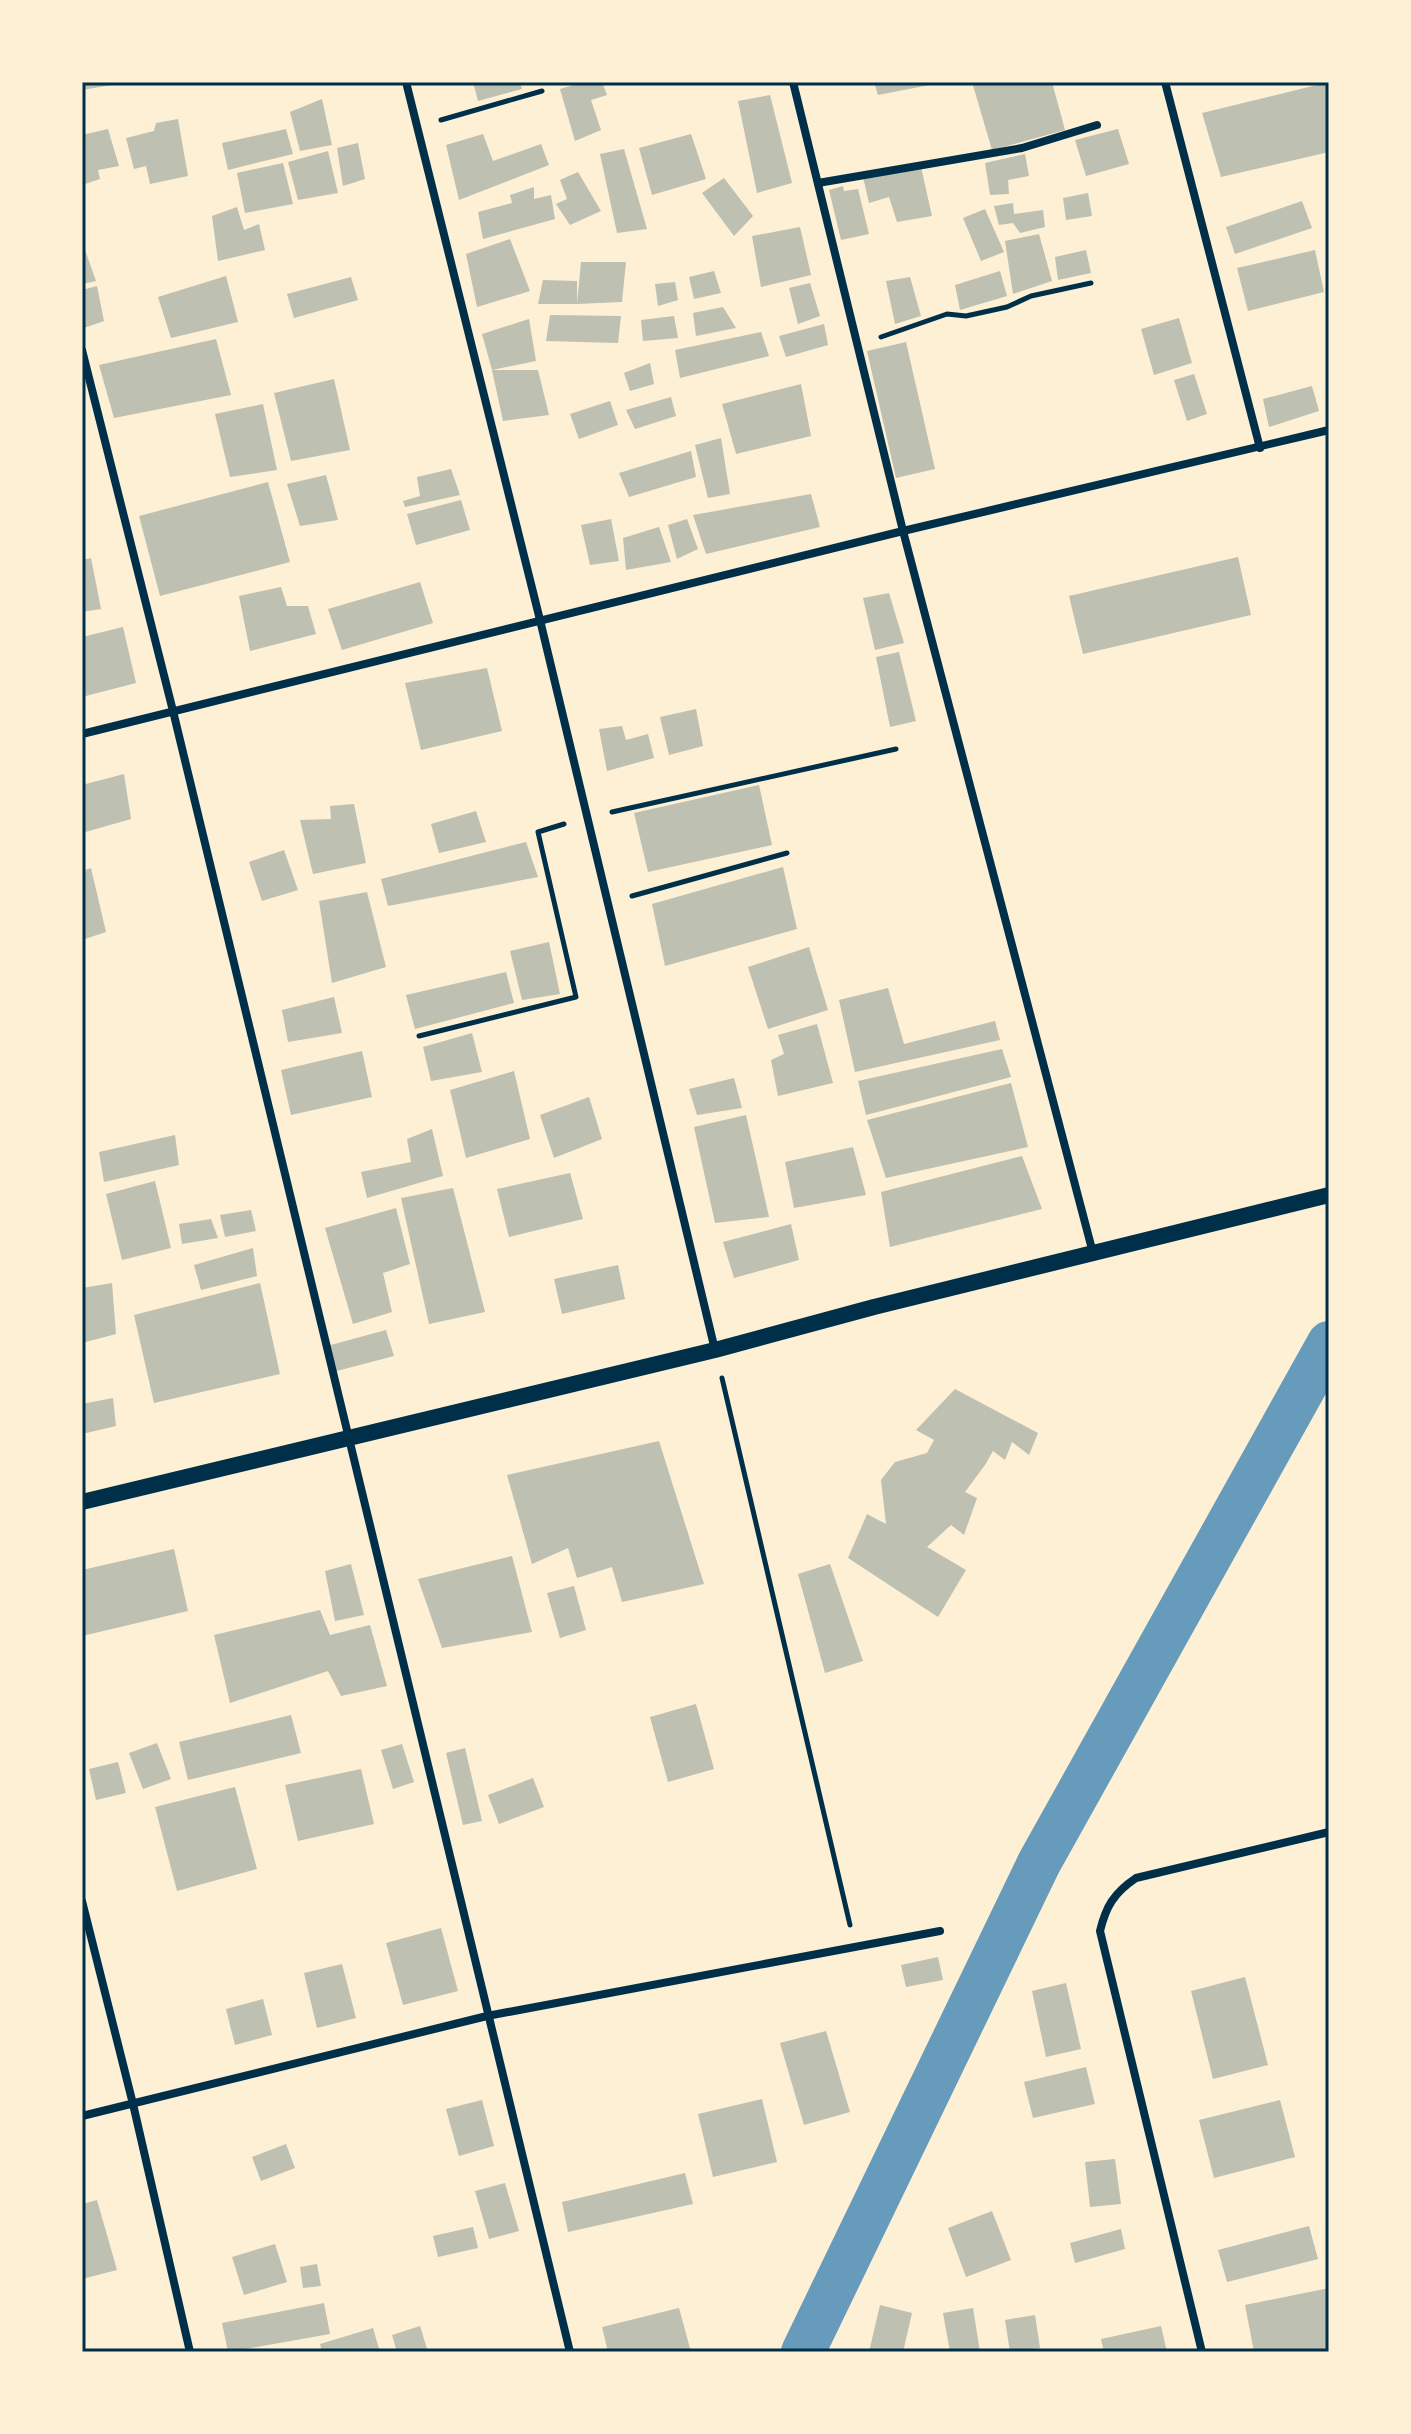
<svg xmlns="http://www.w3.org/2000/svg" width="1411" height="2434" font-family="Roboto,sans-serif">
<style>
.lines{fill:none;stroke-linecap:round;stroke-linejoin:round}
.canal{stroke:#669bbc;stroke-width:44}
.building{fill:#bec0b2}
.path{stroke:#003049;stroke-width:5}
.minor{stroke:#003049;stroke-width:8}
.secondary{stroke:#003049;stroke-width:16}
.neatline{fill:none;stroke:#003049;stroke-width:3}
</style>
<rect width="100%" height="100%" fill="#fdf0d5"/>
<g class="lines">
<!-- canal -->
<path class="canal" d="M803,2352L1039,1863L1329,1343"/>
</g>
<!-- building -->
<g class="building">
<path d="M82,82H118V84L82,90Z"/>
<path d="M473,82H520L522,89L478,101Z"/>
<path d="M584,82H602L607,95L591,100L601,130L575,141L560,89Z"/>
<path d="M874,82H940V83L878,95Z"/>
<path d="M972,82H1052L1065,130L992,150Z"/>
<path d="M1329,82V152L1221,177L1202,113Z"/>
<path d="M770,95L792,183L757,193L738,101Z"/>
<path d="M322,99L332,145L300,151L290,112Z"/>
<path d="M178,119L188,176L150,184L146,166L134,169L126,138L154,131L156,123Z"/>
<path d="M108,129L119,166L98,170L100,179L82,185V135Z"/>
<path d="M286,129L293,154L228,170L222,143Z"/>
<path d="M1118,129L1129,164L1086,176L1075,140Z"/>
<path d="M483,134L493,161L541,144L549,165L459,200L446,145Z"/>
<path d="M691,134L706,179L652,195L639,148Z"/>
<path d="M358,143L365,179L343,186L337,148Z"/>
<path d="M624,149L647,229L617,233L600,154Z"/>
<path d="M328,151L338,193L298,200L288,162Z"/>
<path d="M1025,154L1029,176L1008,180L1009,194L990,195L985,163Z"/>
<path d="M283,163L293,204L245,213L237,173Z"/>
<path d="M921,167L932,216L897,222L889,197L869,203L863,177Z"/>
<path d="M578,172L601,211L570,225L556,204L567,199L560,180Z"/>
<path d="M724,178L753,216L734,236L702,193Z"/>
<path d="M843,186L844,191L858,189L869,234L841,240L829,190Z"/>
<path d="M534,187V199L551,195L555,219L483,239L478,212L512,203L510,195Z"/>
<path d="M1088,193L1092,216L1066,220L1063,198Z"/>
<path d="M1302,201L1312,228L1235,254L1226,227Z"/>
<path d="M1013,203L1014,214L1043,210L1045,227L1020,233L1013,223L999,225L994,206Z"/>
<path d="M237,207L244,230L259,224L265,250L218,261L212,216Z"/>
<path d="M985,209L1004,252L981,261L963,218Z"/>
<path d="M800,227L811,275L761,287L752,236Z"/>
<path d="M1039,234L1052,281L1013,294L1005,241Z"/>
<path d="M510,239L530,291L477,307L466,254Z"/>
<path d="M82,241L96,281L82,284Z"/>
<path d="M1086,250L1091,273L1058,280L1055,257Z"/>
<path d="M1315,250L1324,292L1248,311L1237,268Z"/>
<path d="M581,262H626L622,302L577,304H538L543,280L577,281V304Z"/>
<path d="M714,271L721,293L694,299L689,277Z"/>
<path d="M1000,271L1007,296L960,310L955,285Z"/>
<path d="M226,276L238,322L171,338L158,297Z"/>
<path d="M351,277L358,300L294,318L287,294Z"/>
<path d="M910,277L921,316L895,324L886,281Z"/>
<path d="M675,282L678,300L658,306L655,284Z"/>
<path d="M810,283L820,316L798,324L789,288Z"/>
<path d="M97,286L104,321L84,328L82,290Z"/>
<path d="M723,307L736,328L696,336L693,313Z"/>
<path d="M550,315L621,316L618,343L546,341Z"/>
<path d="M674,316L678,338L643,341L641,320Z"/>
<path d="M1179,318L1192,363L1154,375L1141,329Z"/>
<path d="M529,319L536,361L492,370L482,334Z"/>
<path d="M824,324L828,345L786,357L779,336Z"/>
<path d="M761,332L769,356L680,378L675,350Z"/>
<path d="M216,339L231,395L114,418L99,365Z"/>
<path d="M906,342L935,469L896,478L867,351Z"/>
<path d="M650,363L654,384L630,391L624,373Z"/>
<path d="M492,370H538L549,415L503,421Z"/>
<path d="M1194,374L1207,414L1187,421L1174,380Z"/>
<path d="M334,379L350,450L291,461L274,393Z"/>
<path d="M801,384L811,436L736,454L722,404Z"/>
<path d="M1312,386L1319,411L1269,427L1263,399Z"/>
<path d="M671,397L676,416L635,429L626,410Z"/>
<path d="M610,401L618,425L579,439L570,414Z"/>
<path d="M263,404L277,470L230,477L215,414Z"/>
<path d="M721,438L730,494L708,498L695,445Z"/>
<path d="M691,451L696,477L629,497L619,473Z"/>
<path d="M451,469L460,495L405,507L403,501L420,496L417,477Z"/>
<path d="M326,475L338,520L300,526L287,484Z"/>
<path d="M268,482L290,562L160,596L139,516Z"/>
<path d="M811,494L820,527L706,554L693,515Z"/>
<path d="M461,500L470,530L416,545L407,514Z"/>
<path d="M611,519L619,561L590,565L581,525Z"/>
<path d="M687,519L698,549L677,559L668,525Z"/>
<path d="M659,527L671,562L626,570L623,538Z"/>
<path d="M1238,557L1251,615L1083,654L1069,596Z"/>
<path d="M91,558L101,609L82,612V560Z"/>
<path d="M420,582L433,623L342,650L328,609Z"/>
<path d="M281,587L287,606H308L316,634L250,651L239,596Z"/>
<path d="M889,593L904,643L875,650L863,598Z"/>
<path d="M123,627L136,683L82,697V637Z"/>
<path d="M899,652L916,721L890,727L876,657Z"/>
<path d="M487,668L502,731L421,750L405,683Z"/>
<path d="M696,709L703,746L669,755L660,717Z"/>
<path d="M622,726L626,740L648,734L654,758L607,771L599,729Z"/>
<path d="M124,774L131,819L82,833V785Z"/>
<path d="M759,785L772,845L648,872L634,813Z"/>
<path d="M354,804L366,863L313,874L300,820L331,819L330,806Z"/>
<path d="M476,811L486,842L439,853L431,824Z"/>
<path d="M526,842L538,877L388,906L381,879Z"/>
<path d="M284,850L298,890L262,901L249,862Z"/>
<path d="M783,867L797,929L665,966L652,904Z"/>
<path d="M91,868L106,932L82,940V871Z"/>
<path d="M367,892L386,967L332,983L319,901Z"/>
<path d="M549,942L560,994L522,1000L510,951Z"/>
<path d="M809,947L828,1010L768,1029L748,967Z"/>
<path d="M506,972L514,1003L415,1029L406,995Z"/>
<path d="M888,988L904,1044L995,1021L1000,1040L855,1072L839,1000Z"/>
<path d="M334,997L342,1033L288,1042L282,1010Z"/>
<path d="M817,1024L833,1083L778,1096L771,1060L784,1054L778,1035Z"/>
<path d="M472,1033L482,1072L431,1081L423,1047Z"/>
<path d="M1002,1049L1011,1077L866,1115L858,1081Z"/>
<path d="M362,1051L372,1097L291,1115L281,1070Z"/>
<path d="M514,1071L530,1139L466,1158L450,1090Z"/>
<path d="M734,1078L742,1108L697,1115L689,1089Z"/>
<path d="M1011,1083L1028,1147L886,1178L867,1120Z"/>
<path d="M589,1097L602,1139L554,1158L540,1115Z"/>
<path d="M746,1115L769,1217L715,1223L694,1127Z"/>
<path d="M432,1129L443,1176L367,1198L361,1172L411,1162L407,1139Z"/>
<path d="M175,1135L179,1165L104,1182L99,1152Z"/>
<path d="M853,1147L866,1195L794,1208L785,1162Z"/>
<path d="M1022,1156L1042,1209L890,1247L881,1192Z"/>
<path d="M570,1173L583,1219L509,1237L497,1189Z"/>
<path d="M155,1181L171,1248L122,1260L106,1194Z"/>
<path d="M453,1188L485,1312L429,1324L401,1198Z"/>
<path d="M396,1208L410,1264L383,1273L392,1312L353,1324L325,1228Z"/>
<path d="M251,1210L256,1231L225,1237L220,1215Z"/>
<path d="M211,1219L218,1238L182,1244L179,1224Z"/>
<path d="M791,1224L799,1260L734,1278L723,1242Z"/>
<path d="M253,1248L257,1276L201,1290L194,1265Z"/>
<path d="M618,1265L625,1299L562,1314L554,1279Z"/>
<path d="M112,1283L116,1334L82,1343V1288Z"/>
<path d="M260,1283L280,1374L154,1403L134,1315Z"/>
<path d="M386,1330L394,1356L333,1372L327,1346Z"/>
<path d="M955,1389L1038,1433L1029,1455L1012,1442L1005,1460L993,1451L985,1465L965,1492L977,1498L964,1535L951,1525L927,1547L966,1570L938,1617L848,1558L867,1514L886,1524L881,1480L895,1462L927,1453L934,1440L916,1430Z"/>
<path d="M113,1398L116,1426L82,1434V1404Z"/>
<path d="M659,1441L704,1584L622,1602L612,1567L577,1578L568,1548L532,1564L507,1475Z"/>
<path d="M174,1549L188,1611L82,1636V1570Z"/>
<path d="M512,1556L532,1632L442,1648L418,1579Z"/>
<path d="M351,1564L364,1615L335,1621L325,1571Z"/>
<path d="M830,1564L863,1661L825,1673L798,1574Z"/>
<path d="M574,1586L586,1630L560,1638L547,1593Z"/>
<path d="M320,1610L330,1635L370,1625L387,1686L341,1696L328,1671L230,1703L214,1635Z"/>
<path d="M696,1704L714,1769L668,1782L650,1717Z"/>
<path d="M291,1715L301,1753L188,1780L179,1742Z"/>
<path d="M157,1743L171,1779L143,1789L129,1753Z"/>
<path d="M402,1744L414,1782L393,1789L381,1750Z"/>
<path d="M465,1748L482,1821L463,1825L446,1753Z"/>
<path d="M118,1762L126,1793L96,1800L89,1769Z"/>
<path d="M361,1769L374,1824L298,1841L285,1785Z"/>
<path d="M533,1778L544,1807L499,1824L488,1795Z"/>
<path d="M235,1787L257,1869L177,1891L155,1807Z"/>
<path d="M441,1928L458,1991L403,2005L386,1943Z"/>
<path d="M938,1957L943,1980L906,1987L901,1965Z"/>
<path d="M342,1964L356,2018L317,2028L304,1973Z"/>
<path d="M1245,1977L1268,2065L1213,2079L1191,1991Z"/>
<path d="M1066,1983L1081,2049L1046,2057L1032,1991Z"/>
<path d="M263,1999L272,2035L235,2045L226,2009Z"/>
<path d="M826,2031L850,2112L804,2125L780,2043Z"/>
<path d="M1086,2067L1095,2104L1033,2118L1024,2082Z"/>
<path d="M762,2099L777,2162L713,2177L698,2114Z"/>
<path d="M482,2100L494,2146L459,2156L446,2109Z"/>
<path d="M1280,2100L1295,2157L1214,2178L1199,2120Z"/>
<path d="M286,2144L295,2168L261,2181L252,2157Z"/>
<path d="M1115,2159L1121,2204L1090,2207L1085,2162Z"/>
<path d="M685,2173L693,2204L568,2232L562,2202Z"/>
<path d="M505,2183L519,2231L489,2239L475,2191Z"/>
<path d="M97,2200L117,2270L82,2279V2204Z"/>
<path d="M992,2211L1011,2260L966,2277L948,2228Z"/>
<path d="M1309,2226L1318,2259L1227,2282L1218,2250Z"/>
<path d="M473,2227L478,2248L438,2257L433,2236Z"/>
<path d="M1121,2229L1125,2249L1075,2263L1070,2243Z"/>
<path d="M275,2244L287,2282L244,2295L232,2257Z"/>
<path d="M317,2264L321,2286L303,2288L300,2267Z"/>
<path d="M1329,2288V2352H1254L1245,2305Z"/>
<path d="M324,2303L330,2334L228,2352L222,2323Z"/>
<path d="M880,2305L912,2313L903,2352H869Z"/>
<path d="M679,2308L691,2352H608L602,2327Z"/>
<path d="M973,2308L980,2352H950L943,2313Z"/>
<path d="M1035,2315L1040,2348L1010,2352L1005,2320Z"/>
<path d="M420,2326L428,2352H397L392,2335Z"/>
<path d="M1161,2326L1167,2352H1104L1101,2339Z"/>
<path d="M373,2328L380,2352H322L320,2344Z"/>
</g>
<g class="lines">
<!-- path -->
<g class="path">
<path d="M441,120L542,91"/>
<path d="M881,337L947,314L966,316L1007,307L1031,296L1091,283"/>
<path d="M612,812L896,749"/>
<path d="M632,896L787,853"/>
<path d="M419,1036L576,997L538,832L564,824"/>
<path d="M722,1378L850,1925"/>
</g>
<!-- minor -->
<g class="minor">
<path d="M406,82L540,620L715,1350"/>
<path d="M793,82L903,531L1093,1253"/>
<path d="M1165,82L1260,448"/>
<path d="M818,183L1022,148L1097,125"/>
<path d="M82,350L173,711L570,2352"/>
<path d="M82,734L903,531L1329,430"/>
<path d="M82,1901L133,2104L190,2352"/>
<path d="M82,2116L487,2016L940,1931"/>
<path d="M1202,2352L1100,1931C1106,1906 1114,1893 1136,1878L1329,1832"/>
</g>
<!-- secondary -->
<path class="secondary" d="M82,1502L715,1350L874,1307L1329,1195"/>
</g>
<!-- border -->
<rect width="1411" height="2434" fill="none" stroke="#fdf0d5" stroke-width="168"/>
<rect x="84" y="84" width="1243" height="2266" class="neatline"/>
</svg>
